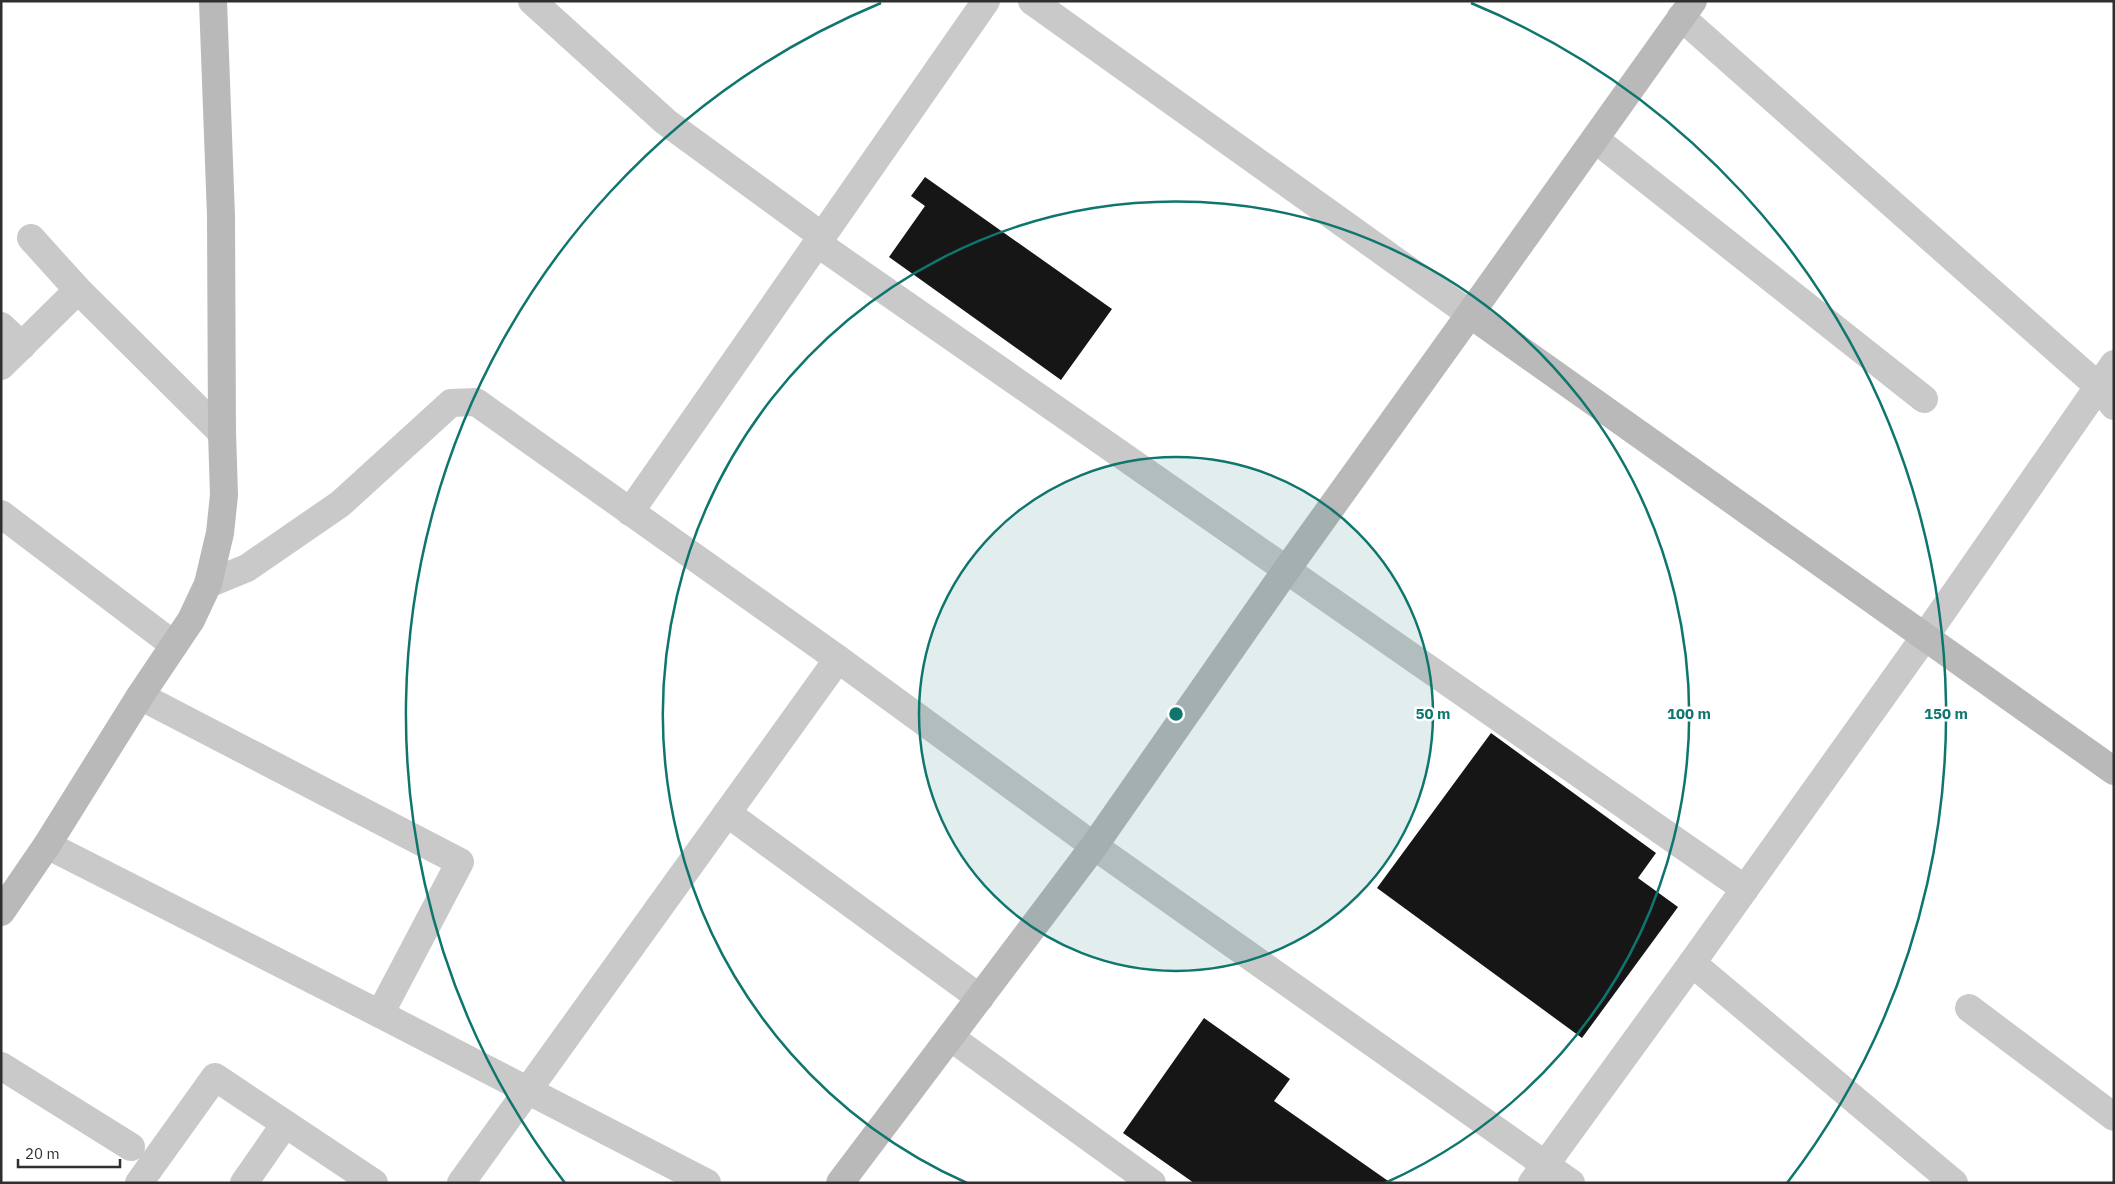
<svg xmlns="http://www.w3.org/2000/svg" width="2115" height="1184" font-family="'IBM Plex Sans',sans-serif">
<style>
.building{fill:#161616}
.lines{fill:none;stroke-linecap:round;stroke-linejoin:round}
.street{stroke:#c9c9c9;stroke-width:28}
.secondary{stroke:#b9b9b9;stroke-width:28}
.ring{fill:none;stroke:#0f766e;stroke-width:2.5}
.centre{fill:#0f766e;stroke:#fff;stroke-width:2.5}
.ring-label{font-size:15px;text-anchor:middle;font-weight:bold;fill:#0f766e;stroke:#fff;stroke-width:5;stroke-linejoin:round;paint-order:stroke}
</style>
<rect width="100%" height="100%" fill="#fff"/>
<!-- building -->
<g class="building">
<path d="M925,177L1112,309L1061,380L889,257L925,206L911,196Z"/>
<path d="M1491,733L1656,853L1638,878L1678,907L1582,1038L1377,888Z"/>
<path d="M1204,1018L1290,1079L1274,1101L1391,1183H1194L1123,1133Z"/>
</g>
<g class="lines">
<!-- street -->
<g class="street">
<path d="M532,1L666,122L822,236"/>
<path d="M1032,1L1470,314"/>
<path d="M1681,17L2098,386L2114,406"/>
<path d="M1595,139L1924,399"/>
<path d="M31,238L78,290L222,433"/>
<path d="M817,243L1745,889"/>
<path d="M1,326L22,346"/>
<path d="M1,366L78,290"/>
<path d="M630,512L986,1"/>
<path d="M1,514L174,645"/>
<path d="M208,584L247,568L340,504L451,403L476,402L838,659L1094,846L1571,1183"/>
<path d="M140,696L460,862L380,1014"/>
<path d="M727,813L980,998"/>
<path d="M47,845L380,1014L707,1183"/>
<path d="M1692,963L1954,1183"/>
<path d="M1969,1008L2114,1117"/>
<path d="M950,1037L1152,1183"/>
<path d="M1,1066L131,1147"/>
<path d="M139,1183L215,1077L374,1183"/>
<path d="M244,1183L285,1124"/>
<path d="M461,1183L838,659"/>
<path d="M1532,1183L1692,963L1924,638L2114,364"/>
</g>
<!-- secondary -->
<g class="secondary">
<path d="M1470,314L2114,771"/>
<path d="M1,912L47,845L140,696L191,620L208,584L220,533L224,495L222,433L221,216L213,1"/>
<path d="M840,1183L1094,846L1287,569L1470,314L1693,1"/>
</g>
</g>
<!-- distance rings -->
<circle cx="1176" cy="714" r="257" fill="#0f766e" fill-opacity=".12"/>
<g class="ring">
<circle cx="1176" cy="714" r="257"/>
<path d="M967 1183A513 513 0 1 1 1385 1183"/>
<path d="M565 1183A770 770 0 0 1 881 3M1471 3A770 770 0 0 1 1787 1183"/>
</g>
<circle cx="1176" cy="714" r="8" class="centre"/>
<g class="ring-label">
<text x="1433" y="719">50 m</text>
<text x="1689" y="719">100 m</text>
<text x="1946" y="719">150 m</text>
</g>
<!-- border -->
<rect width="2115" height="1184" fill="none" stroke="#2f2f2f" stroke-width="5"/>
<!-- scale -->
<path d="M18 1159v8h102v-8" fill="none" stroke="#2f2f2f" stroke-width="2.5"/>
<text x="25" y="1159" font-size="15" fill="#2f2f2f" stroke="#ffffff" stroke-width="4" paint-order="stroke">20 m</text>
</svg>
